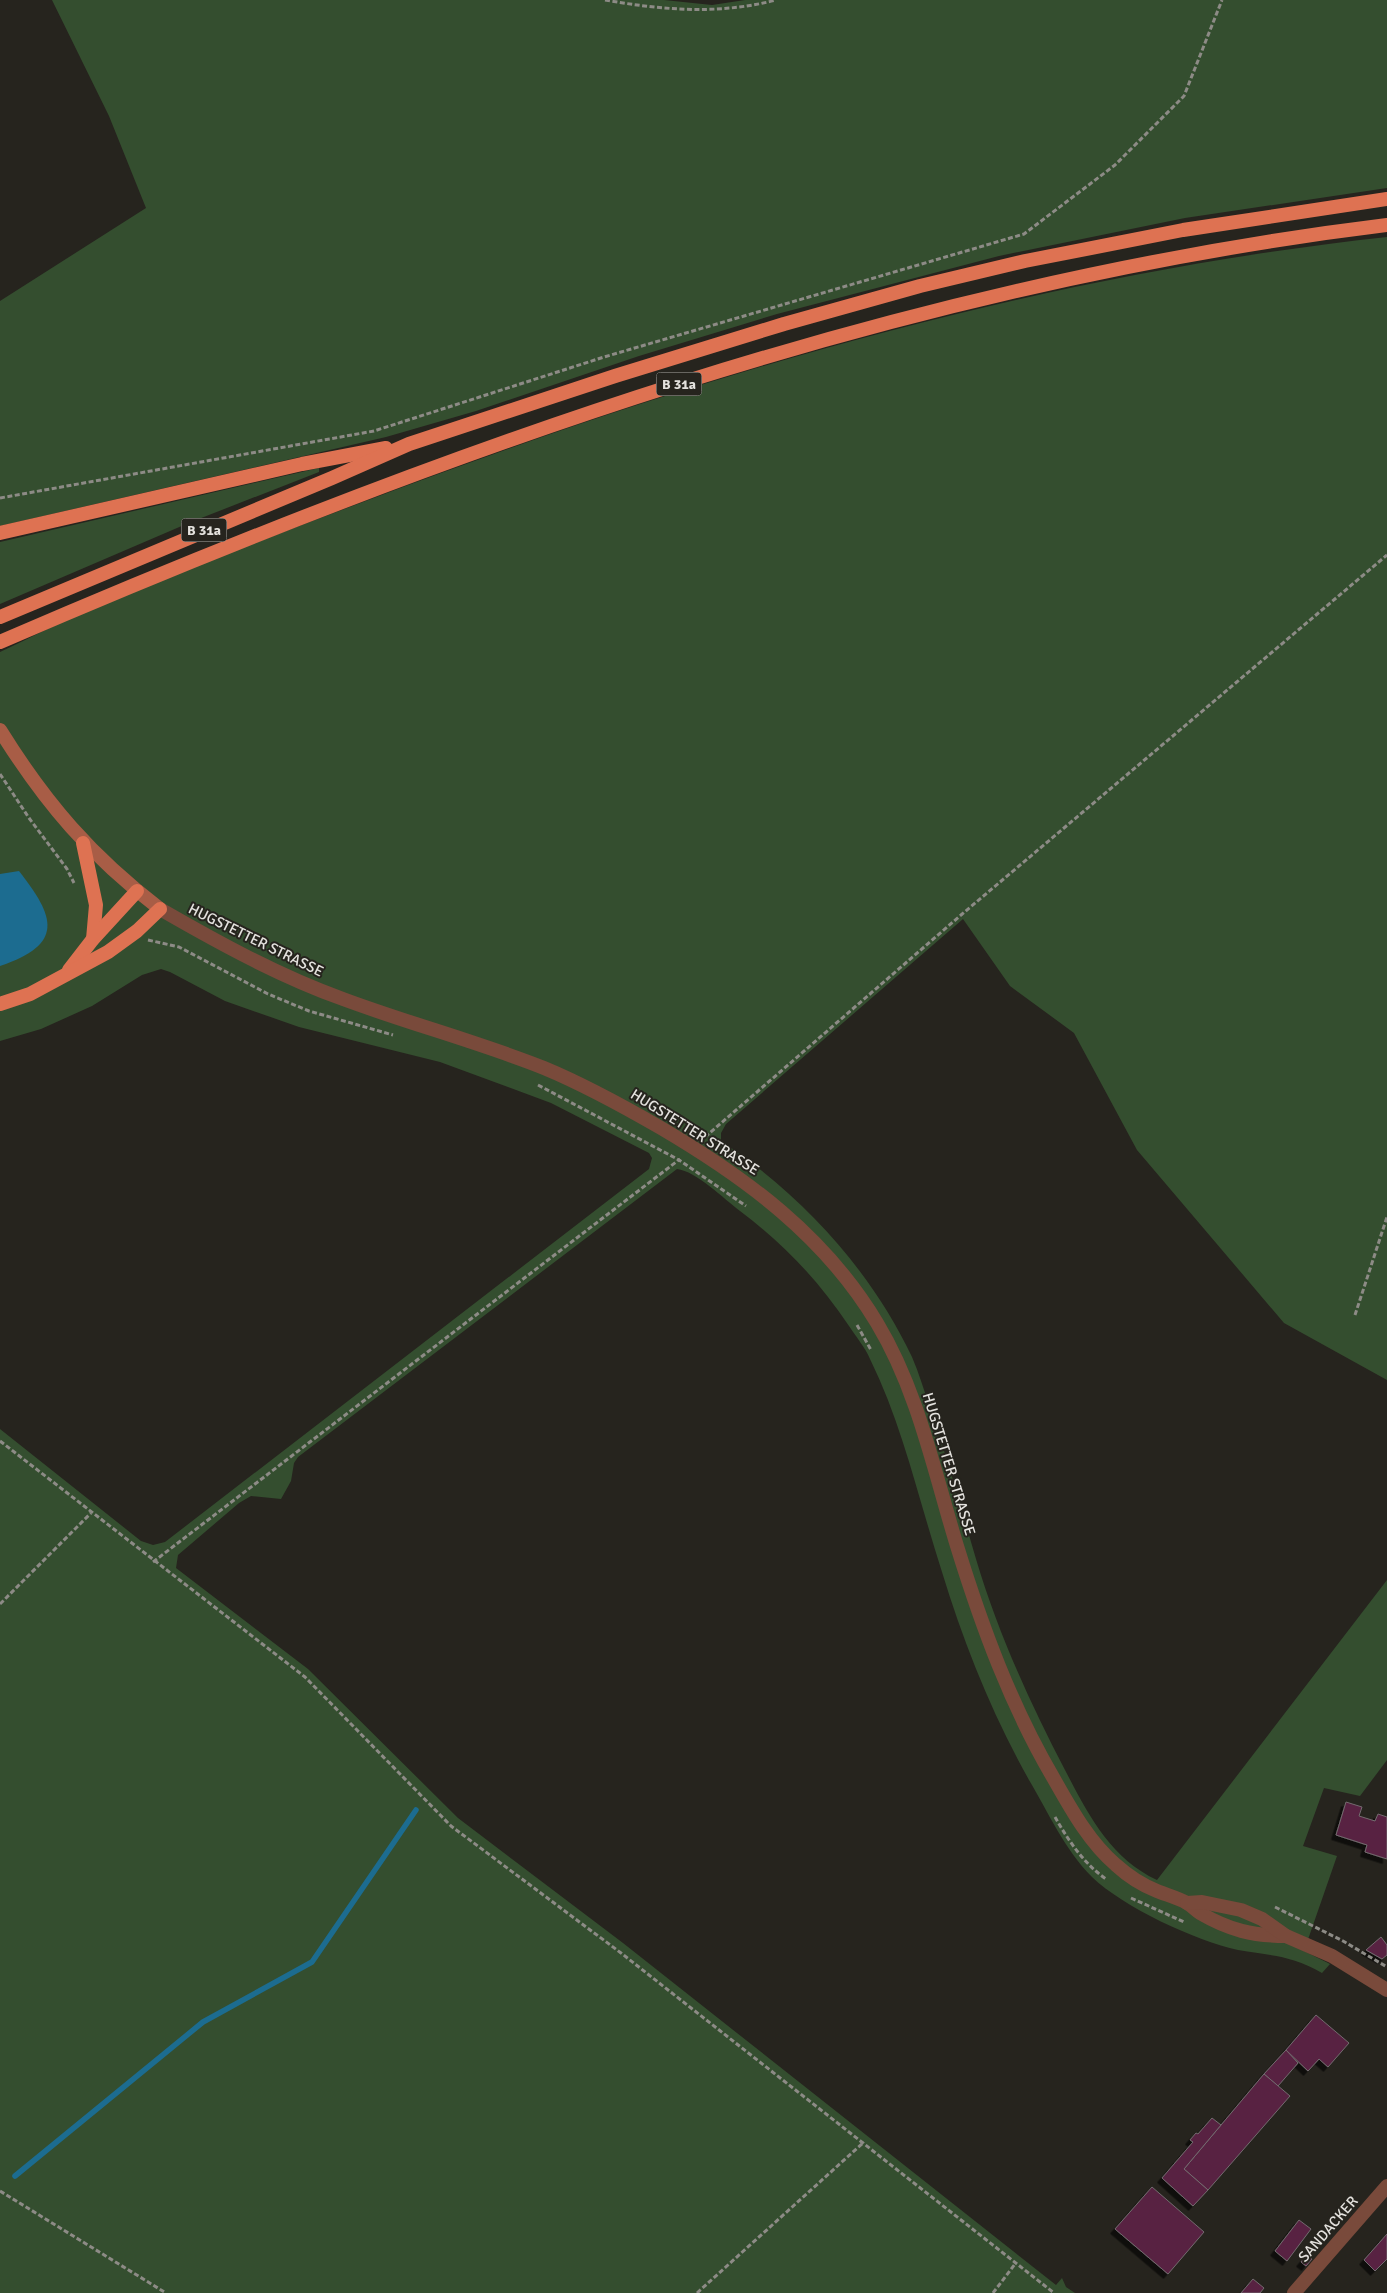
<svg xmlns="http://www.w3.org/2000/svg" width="1387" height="2293" font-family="Signika,sans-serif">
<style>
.green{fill:#344e2f}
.water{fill:#1c6c90}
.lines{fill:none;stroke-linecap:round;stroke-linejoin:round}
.stream{stroke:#1c6c90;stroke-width:5.5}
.building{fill:#592142;stroke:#736b6f;filter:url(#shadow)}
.path{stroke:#8d8b86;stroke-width:3;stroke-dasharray:5 2.5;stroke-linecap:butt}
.minor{stroke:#794a3b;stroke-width:14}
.tertiary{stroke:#794a3b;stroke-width:14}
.secondary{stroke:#a85d46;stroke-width:14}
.trunk{stroke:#de7252;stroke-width:14}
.labels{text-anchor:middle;stroke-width:4;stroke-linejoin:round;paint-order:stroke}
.shield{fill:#26241e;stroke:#aba9a4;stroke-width:1}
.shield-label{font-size:14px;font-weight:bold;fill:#e4e2de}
.street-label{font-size:15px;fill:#e4e2de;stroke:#26241e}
</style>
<defs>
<filter id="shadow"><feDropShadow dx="-4.5" dy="4.5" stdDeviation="0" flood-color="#0009"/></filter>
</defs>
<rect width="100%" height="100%" fill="#26241e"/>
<!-- green -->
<g class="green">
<path d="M52,0H664L712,5L745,0H1387V188L1185,218L999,256L777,314L639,356L476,411L386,437L0,526V301L146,208L109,116Z"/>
<path d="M1387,237V1380L1284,1323L1137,1150L1074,1033L1010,986L963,919L726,1124L721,1133V1141C802,1195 870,1269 912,1357C919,1373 924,1391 930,1407C947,1457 961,1508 976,1559C998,1633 1030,1703 1065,1770C1088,1814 1110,1858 1157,1880L1387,1580V1760L1360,1796L1324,1788L1303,1846L1337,1856L1304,1951L1330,1964L1322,1973C1291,1955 1272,1956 1238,1950C1196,1941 1123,1907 1092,1877C1065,1850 1048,1812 1029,1780C992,1714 964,1644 942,1572C919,1501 903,1426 870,1359C865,1347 856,1337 849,1326C818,1280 785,1245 740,1211C724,1199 696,1171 677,1169L298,1457L294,1463L291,1481L281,1499L251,1496L239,1503L178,1555L176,1568L308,1669L458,1818L623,1943L1056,2285L1062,2278L1066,2287L1075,2293H0V1429L141,1541L153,1545L165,1542L649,1169L652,1158L649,1153L551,1103L440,1062L299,1027L225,1001L170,972L161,969L142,975L92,1006L41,1029L0,1041V652C31,638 61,621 92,608C184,569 278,534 371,499C699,375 1038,275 1387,237Z"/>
<path d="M319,468V472L191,522L0,604V542Z"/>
</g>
<!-- water -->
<path class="water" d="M19,871C55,917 65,944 0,966V874Z"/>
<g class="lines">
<!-- stream -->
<path class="stream" d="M15,2176L203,2022L312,1962L416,1810"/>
</g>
<!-- building -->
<g class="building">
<path d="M1346,1802L1362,1807L1359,1816L1375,1821L1378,1814L1387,1817V1859L1365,1852L1367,1845L1336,1835Z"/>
<path d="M1381,1937L1387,1945V1955L1382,1959L1366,1950Z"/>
<path d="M1316,2015L1349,2043L1328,2067L1319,2059L1308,2071L1286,2050Z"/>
<path d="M1286,2050L1298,2063L1278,2086L1264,2074Z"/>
<path d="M1264,2074L1290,2096L1208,2190L1184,2169Z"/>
<path d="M1212,2118L1221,2125L1184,2169L1208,2190L1193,2206L1162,2178L1193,2142L1190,2140L1196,2133L1198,2134Z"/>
<path d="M1152,2187L1204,2232L1168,2274L1115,2229Z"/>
<path d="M1299,2220L1311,2229L1287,2261L1275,2251Z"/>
<path d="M1387,2234V2259L1375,2271L1364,2260Z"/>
<path d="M1307,2255L1312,2259L1306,2266L1301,2262Z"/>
<path d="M1253,2279L1264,2288L1260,2293H1241Z"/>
</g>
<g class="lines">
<!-- path -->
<g class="path">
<path d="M605,0C662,10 719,15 776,0"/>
<path d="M0,498L374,431L604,357L1024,234L1115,165L1184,96L1222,0"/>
<path d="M0,774L29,818L67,869L74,883"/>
<path d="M148,940L179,947L268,994L309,1011L393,1035"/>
<path d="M538,1085L679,1160L746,1206"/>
<path d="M705,1137L961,915L1387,555"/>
<path d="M1355,1315L1387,1217"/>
<path d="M857,1325L871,1350"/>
<path d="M0,1441L305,1677L451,1826L621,1953L1054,2293"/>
<path d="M153,1562L680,1159"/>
<path d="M0,1604L91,1513"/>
<path d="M1055,1817C1068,1840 1084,1864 1106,1879"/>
<path d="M1131,1898L1184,1922"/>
<path d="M1275,1907L1343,1941L1387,1967"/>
<path d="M0,2191L166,2293"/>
<path d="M697,2293L864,2142"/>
<path d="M993,2293L1015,2264"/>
</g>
<!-- minor -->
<path class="minor" d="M1294,2293L1387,2186"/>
<!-- tertiary -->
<g class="tertiary">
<path d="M160,909C219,943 279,976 343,999C410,1024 479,1042 544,1068C585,1085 623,1106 661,1128C746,1178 825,1236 877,1323C918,1391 934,1471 957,1546C982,1627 1011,1706 1054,1779C1071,1809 1089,1842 1116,1865C1128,1876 1142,1885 1157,1891C1167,1895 1178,1898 1187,1903C1192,1906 1196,1910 1200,1913C1229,1930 1253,1936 1286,1936"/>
<path d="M1187,1903L1202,1902L1241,1910L1262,1919L1286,1936L1332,1956L1387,1990"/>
</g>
<!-- secondary -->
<path class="secondary" d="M0,730C46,804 91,856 160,909"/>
<!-- trunk -->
<g class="trunk">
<path d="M0,533L302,464L386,448"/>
<path d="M0,617L332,478L409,444L615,376L784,324L920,286L1025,261L1183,230L1387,199"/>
<path d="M0,642C444,450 904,284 1387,225"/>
<path d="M83,843L96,905L93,939"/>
<path d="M69,970L93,939L137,891"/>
<path d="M0,1004L30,994L108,952L137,931L160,909"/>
</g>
</g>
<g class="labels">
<!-- shield labels -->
<g class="shield">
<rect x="656.5" y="372.5" width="45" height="23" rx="4"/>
<rect x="181.5" y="518.5" width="45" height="23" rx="4"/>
</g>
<g class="shield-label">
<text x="679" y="389">B 31a</text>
<text x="204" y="535">B 31a</text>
</g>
<!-- street labels -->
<g class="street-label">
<text transform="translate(256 940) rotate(26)" y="5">HUGSTETTER STRASSE</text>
<text transform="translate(695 1132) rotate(32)" y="5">HUGSTETTER STRASSE</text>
<text transform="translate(949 1464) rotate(73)" y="5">HUGSTETTER STRASSE</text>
<text transform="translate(1328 2229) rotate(-49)" y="5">SANDACKER</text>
</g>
</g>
</svg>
